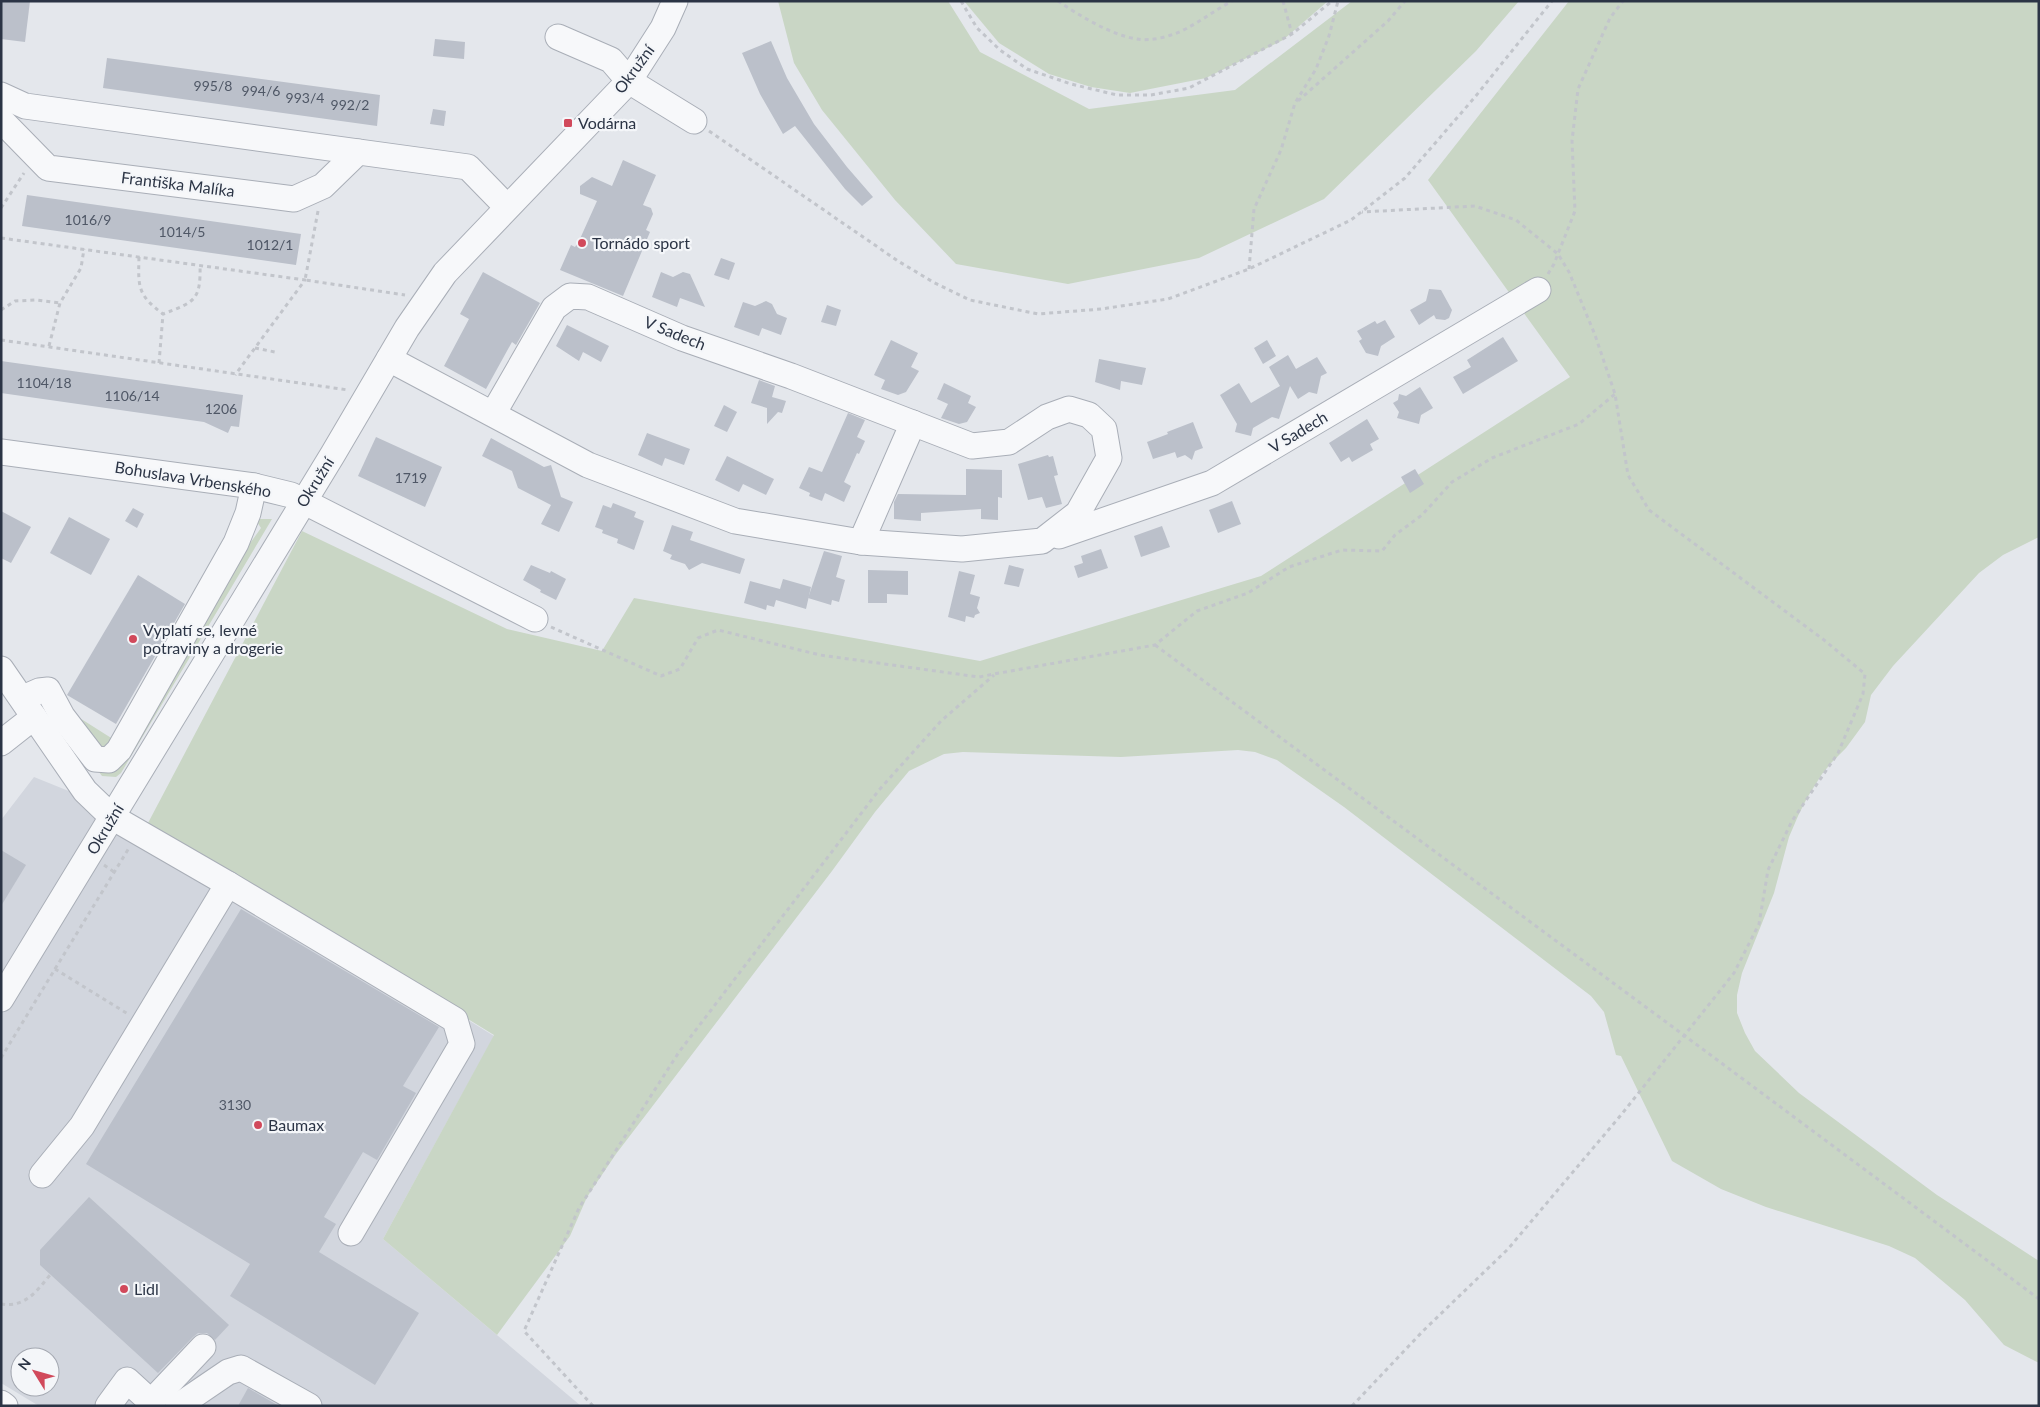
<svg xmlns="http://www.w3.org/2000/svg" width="2040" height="1407" font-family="Lato,sans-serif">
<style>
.built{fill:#d2d6de;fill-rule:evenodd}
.green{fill:#c9d6c5}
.building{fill:#bbc0ca}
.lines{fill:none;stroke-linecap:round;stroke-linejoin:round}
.minor-casing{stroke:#a9aeb7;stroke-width:27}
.path{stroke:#c2c5cb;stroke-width:3;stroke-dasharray:4 4;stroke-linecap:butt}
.minor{stroke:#f7f8fa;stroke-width:25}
.poi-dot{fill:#d1495b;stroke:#f4f6f9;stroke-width:2}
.labels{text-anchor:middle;stroke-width:4.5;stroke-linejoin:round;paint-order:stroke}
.number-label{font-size:14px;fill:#4f5766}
.street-label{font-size:16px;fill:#2b3445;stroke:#f4f6f9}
.poi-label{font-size:16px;fill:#2b3445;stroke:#f4f6f9;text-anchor:start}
</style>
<rect width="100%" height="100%" fill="#e4e7ec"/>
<!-- built -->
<path class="built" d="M34,777L148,823L494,1036L383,1239L581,1406H39L1,1383V820ZM20,1357H50V1387H20Z"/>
<!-- green -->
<g class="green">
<path d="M778,1H948L980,52L1089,109L1235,90L1352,1H1519L1476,51L1324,199L1199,258L1068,284L956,264L895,200L822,110L794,63Z"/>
<path d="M964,1H1328L1283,40L1206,78L1130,93L1091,87L1049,74L999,43Z"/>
<path d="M1569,1H2039V537L2003,555L1979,573L1893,666L1871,695L1865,722L1846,748L1832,762L1822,774L1807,798L1798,816L1789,837L1774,893L1742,973L1737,995V1013L1745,1033L1755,1051L1799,1093L1937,1195L2039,1261V1363L2004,1345L1965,1300L1915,1258L1889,1246L1766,1207L1721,1189L1672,1161L1621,1056L1616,1055L1604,1012L1591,996L1344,807L1277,760L1255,752L1238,750L1121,757L963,752L944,754L909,771L875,812L832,871L616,1154L587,1197L570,1236L497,1335L383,1239L494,1035L148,823L302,531L507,629L602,651L634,598L980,661L1261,576L1570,377L1428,180Z"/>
<path d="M255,519H272L121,773L116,777L102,776L53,709L56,703L127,748L248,546L261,528Z"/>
</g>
<!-- building -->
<g class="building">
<path d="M1,1H30L25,42L1,39Z"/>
<path d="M435,39L465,42L464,59L433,56Z"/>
<path d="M771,41L787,78L814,124L847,167L873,197L862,206L845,189L795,126L783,134L760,94L742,53Z"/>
<path d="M107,58L380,95L377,126L103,88Z"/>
<path d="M433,109L446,111L444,126L430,124Z"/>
<path d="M623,160L656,175L643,205L651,208L653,214L646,230L650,232L623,296L560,270L571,245L575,247L579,241L597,201L580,194V186L592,177L612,186Z"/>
<path d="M27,195L301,234L296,265L22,226Z"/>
<path d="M721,258L735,263L729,280L714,275Z"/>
<path d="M483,272L540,303L516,345L512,342L486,389L444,366L469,319L460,314Z"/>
<path d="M661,272L673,277L683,272L690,274L705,307L680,298L677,307L652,297Z"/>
<path d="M1429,289L1441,290L1452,310L1449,318L1445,320L1436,319L1434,315L1419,325L1410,310L1426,301Z"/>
<path d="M766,301L772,304L777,314L787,318L781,335L762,328L759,336L734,327L743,302L755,306Z"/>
<path d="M827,305L841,310L836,326L821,322Z"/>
<path d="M1385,320L1395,337L1381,346L1378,356L1366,353L1359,341L1362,339L1357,331L1375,321L1377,324Z"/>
<path d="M567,325L609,346L601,362L583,352L579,361L556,346Z"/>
<path d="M1503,337L1518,361L1463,394L1453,377L1471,367L1467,360Z"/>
<path d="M891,340L918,353L911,367L919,371L906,392L898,395L881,389L885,380L874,375Z"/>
<path d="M1267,340L1276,356L1263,364L1254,348Z"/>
<path d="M1288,355L1296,369L1317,357L1327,373L1321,376L1317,394L1309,392L1298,399L1290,386L1279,419L1272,417L1253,428L1251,436L1235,432L1237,424L1220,395L1239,383L1251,403L1280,386L1269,367Z"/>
<path d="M1099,359L1146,368L1142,385L1121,381L1120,390L1095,382Z"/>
<path d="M1,361L243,395L239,427L231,426L228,433L204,422L1,393Z"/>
<path d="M759,380L775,386L772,397L786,401L782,413L778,412L767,424V408L751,403Z"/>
<path d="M944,383L971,396L968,403L976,407L967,422L959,424L941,418L948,404L937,399Z"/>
<path d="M1420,387L1433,408L1421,415L1419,424L1397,418L1399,412L1393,403L1398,400L1399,394L1406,396Z"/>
<path d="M724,405L737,412L727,432L714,426Z"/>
<path d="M848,413L865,420L857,437L865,441L859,454L857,453L844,482L851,486L844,502L825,493L822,501L809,496L810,493L799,488L809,467L822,472Z"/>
<path d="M1367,419L1379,439L1370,444L1373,450L1352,462L1349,457L1341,462L1329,443Z"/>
<path d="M1193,422L1203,448L1195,451L1192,460L1185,455L1177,458L1175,452L1153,459L1147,442L1168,434L1167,432Z"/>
<path d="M647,433L690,449L684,465L665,458L662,466L638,455Z"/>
<path d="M376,437L442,467L425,507L358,476Z"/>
<path d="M491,438L544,467L551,465L561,497L573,502L559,532L541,524L551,505L518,488L512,471L482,456Z"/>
<path d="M1048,455L1049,457L1053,456L1058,475L1054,476L1062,504L1046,508L1042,497L1028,500L1018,464Z"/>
<path d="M727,456L774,479L766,495L743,484L739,492L715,480Z"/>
<path d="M966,469L1002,470V498L998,497V520L981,519V509L921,513V521L894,519V502L898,494L966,495Z"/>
<path d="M1415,469L1424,484L1410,493L1401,477Z"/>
<path d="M1232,501L1241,524L1218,533L1209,510Z"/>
<path d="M613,503L636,512L634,517L644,521L634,550L617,543L618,539L602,533L603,530L595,527L603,505L611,508Z"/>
<path d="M133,508L144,514L137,528L125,521Z"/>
<path d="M1,511L31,527L11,563L1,558Z"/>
<path d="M69,517L110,539L91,575L50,553Z"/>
<path d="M672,525L693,532L690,540L745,559L740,574L702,563L689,570L685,564L670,559L672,555L663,551Z"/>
<path d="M1162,526L1170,547L1141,557L1134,536Z"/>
<path d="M1101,549L1108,568L1078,578L1074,566L1083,563L1081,556Z"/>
<path d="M824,551L842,556L836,577L845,580L839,602L832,600L831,605L808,598Z"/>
<path d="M531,565L550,573L551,571L566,579L556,600L540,592L541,590L523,580Z"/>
<path d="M1009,565L1024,569L1019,587L1004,584Z"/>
<path d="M868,570L908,571V595L887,594V603H868Z"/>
<path d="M959,571L975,575L970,594L980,597L977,608L980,613L975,615L974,618L966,616L965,622L948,617Z"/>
<path d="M138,575L185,604L116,724L67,695Z"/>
<path d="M783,579L811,587L806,609L776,600L774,607L767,605L766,610L744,603L750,581L780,589Z"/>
<path d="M1,850L26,865L1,906Z"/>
<path d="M241,909L439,1027L403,1086L416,1093L377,1160L363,1152L324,1217L336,1224L319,1252L419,1313L375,1385L230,1296L250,1264L86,1164Z"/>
<path d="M89,1197L229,1325L215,1340L207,1333H198L193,1337L158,1373L40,1265V1250Z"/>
<path d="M248,1388L279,1406H238Z"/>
</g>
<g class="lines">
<defs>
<g id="minor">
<path d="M558,37L611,60L629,81L694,121"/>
<path d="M1,95L25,106L468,167L507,207"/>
<path d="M1,120L48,168L294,199L323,186L358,152"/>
<path d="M389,359L588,465L735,521L861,542L962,549L1042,541L1078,513L1109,458L1104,429L1089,415L1069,409L1047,417L1009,442L972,446L791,376L682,338L588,297L570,296L554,308L493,414"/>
<path d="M1,452L254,486L291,495L535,619"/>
<path d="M1059,536L1212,483L1538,290"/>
<path d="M861,542L913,423"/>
<path d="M1,669L85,791L112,817L228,884"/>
<path d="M23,698L39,691L48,690L62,716L95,759L109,760L119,750L236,543L248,513L254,486"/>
<path d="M1,743L34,717"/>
<path d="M1,999L333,454L407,328L445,273L629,81L663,28L675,1"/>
<path d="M42,1175L82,1126L228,884L455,1020L462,1044L351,1233"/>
<path d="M1,1403L5,1406"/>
<path d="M108,1406L127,1380L151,1402L203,1347"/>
<path d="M178,1406L228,1372L241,1368L309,1406"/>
</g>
</defs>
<!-- minor casing -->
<use href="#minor" class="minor-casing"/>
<!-- path -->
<g class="path">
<path d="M961,1L977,28L1000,50L1027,69L1071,84L1117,95H1151L1189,88L1292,34L1332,1"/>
<path d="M1058,1C1080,16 1111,35 1137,39C1152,42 1176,35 1189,27C1204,19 1217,9 1232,1"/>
<path d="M1283,1L1292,34"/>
<path d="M1298,101L1388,21L1405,1"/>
<path d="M709,131L898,261L933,282L970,300L1038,314L1101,309L1168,299L1249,269L1351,220L1405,178L1475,97L1552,1"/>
<path d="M1,208L24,173"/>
<path d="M318,211L305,280L405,295"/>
<path d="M1,238L305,280L235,375"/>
<path d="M139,257C138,288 138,295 163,314C194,302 201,301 200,265"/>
<path d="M1249,269L1254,209L1281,150L1295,103L1316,69L1329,36L1338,1"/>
<path d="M1548,274L1554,264L1575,211L1572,141L1578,89L1610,18L1623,1"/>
<path d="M1,310L15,301L37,300L60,303"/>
<path d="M1,340L348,390"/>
<path d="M49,346L60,303L81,268L84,249"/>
<path d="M255,348L275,352"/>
<path d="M159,363L163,314"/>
<path d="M551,627L661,676L680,669L698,638L718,630L820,655L979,677L994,674L1155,645L1197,611L1248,593L1289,567L1342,550L1382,551L1395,535L1422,515L1452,482L1492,458L1579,424L1615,394"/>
<path d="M1155,645L1685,1036L2039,1299"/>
<path d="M104,865L114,872"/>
<path d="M55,969L129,848"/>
<path d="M1,1058L55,969L128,1014"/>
<path d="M1,1304C25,1308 37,1291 50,1275"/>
<path d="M593,1406L524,1331L579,1208L679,1052L879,790L941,721L994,675"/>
<path d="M1352,1406L1423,1331L1508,1249L1621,1115L1734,973L1759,924L1768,870L1792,821L1838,753L1863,694L1865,674L1824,640L1649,510L1628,475L1615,394L1595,335L1569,272L1558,254L1516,220L1475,206L1362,212"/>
</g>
<!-- minor -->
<use href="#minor" class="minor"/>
</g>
<!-- markers -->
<g class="poi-dot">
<rect x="563" y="118" width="10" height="10" rx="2.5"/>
<circle cx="582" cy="243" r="5"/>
<circle cx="133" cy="639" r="5"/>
<circle cx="258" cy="1125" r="5"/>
<circle cx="124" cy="1289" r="5"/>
</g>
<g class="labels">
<!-- number labels -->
<g class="number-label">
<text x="213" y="91">995/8</text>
<text x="261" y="96">994/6</text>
<text x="305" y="103">993/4</text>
<text x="350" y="110">992/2</text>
<text x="88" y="225">1016/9</text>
<text x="182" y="237">1014/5</text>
<text x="270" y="250">1012/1</text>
<text x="44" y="388">1104/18</text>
<text x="132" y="401">1106/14</text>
<text x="221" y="414">1206</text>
<text x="411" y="483">1719</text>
<text x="235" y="1110">3130</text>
</g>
<!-- street labels -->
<g class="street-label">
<text transform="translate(634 69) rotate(-54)" y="6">Okružní</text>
<text transform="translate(178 184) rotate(7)" y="6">Františka Malíka</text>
<text transform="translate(675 333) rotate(22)" y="6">V Sadech</text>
<text transform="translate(1298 432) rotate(-31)" y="6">V Sadech</text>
<text transform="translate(193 479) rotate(9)" y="6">Bohuslava Vrbenského</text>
<text transform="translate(315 482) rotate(-58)" y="6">Okružní</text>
<text transform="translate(105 829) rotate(-59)" y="6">Okružní</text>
</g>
<!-- poi labels -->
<g class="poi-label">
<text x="578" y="129">Vodárna</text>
<text x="592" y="249">Tornádo sport</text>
<text x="143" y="636">Vyplatí se, levné<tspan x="143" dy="18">potraviny a drogerie</tspan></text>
<text x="268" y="1131">Baumax</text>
<text x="134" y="1295">Lidl</text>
</g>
</g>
<!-- border -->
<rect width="2040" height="1407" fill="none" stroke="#2b3445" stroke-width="5"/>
<!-- north arrow -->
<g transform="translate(35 1372) rotate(307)"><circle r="24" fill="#f4f6f9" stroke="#a4a8b1"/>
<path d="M0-4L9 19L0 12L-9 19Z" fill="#d1495b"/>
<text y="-8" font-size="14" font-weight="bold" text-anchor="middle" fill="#2b3445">N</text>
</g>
</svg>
